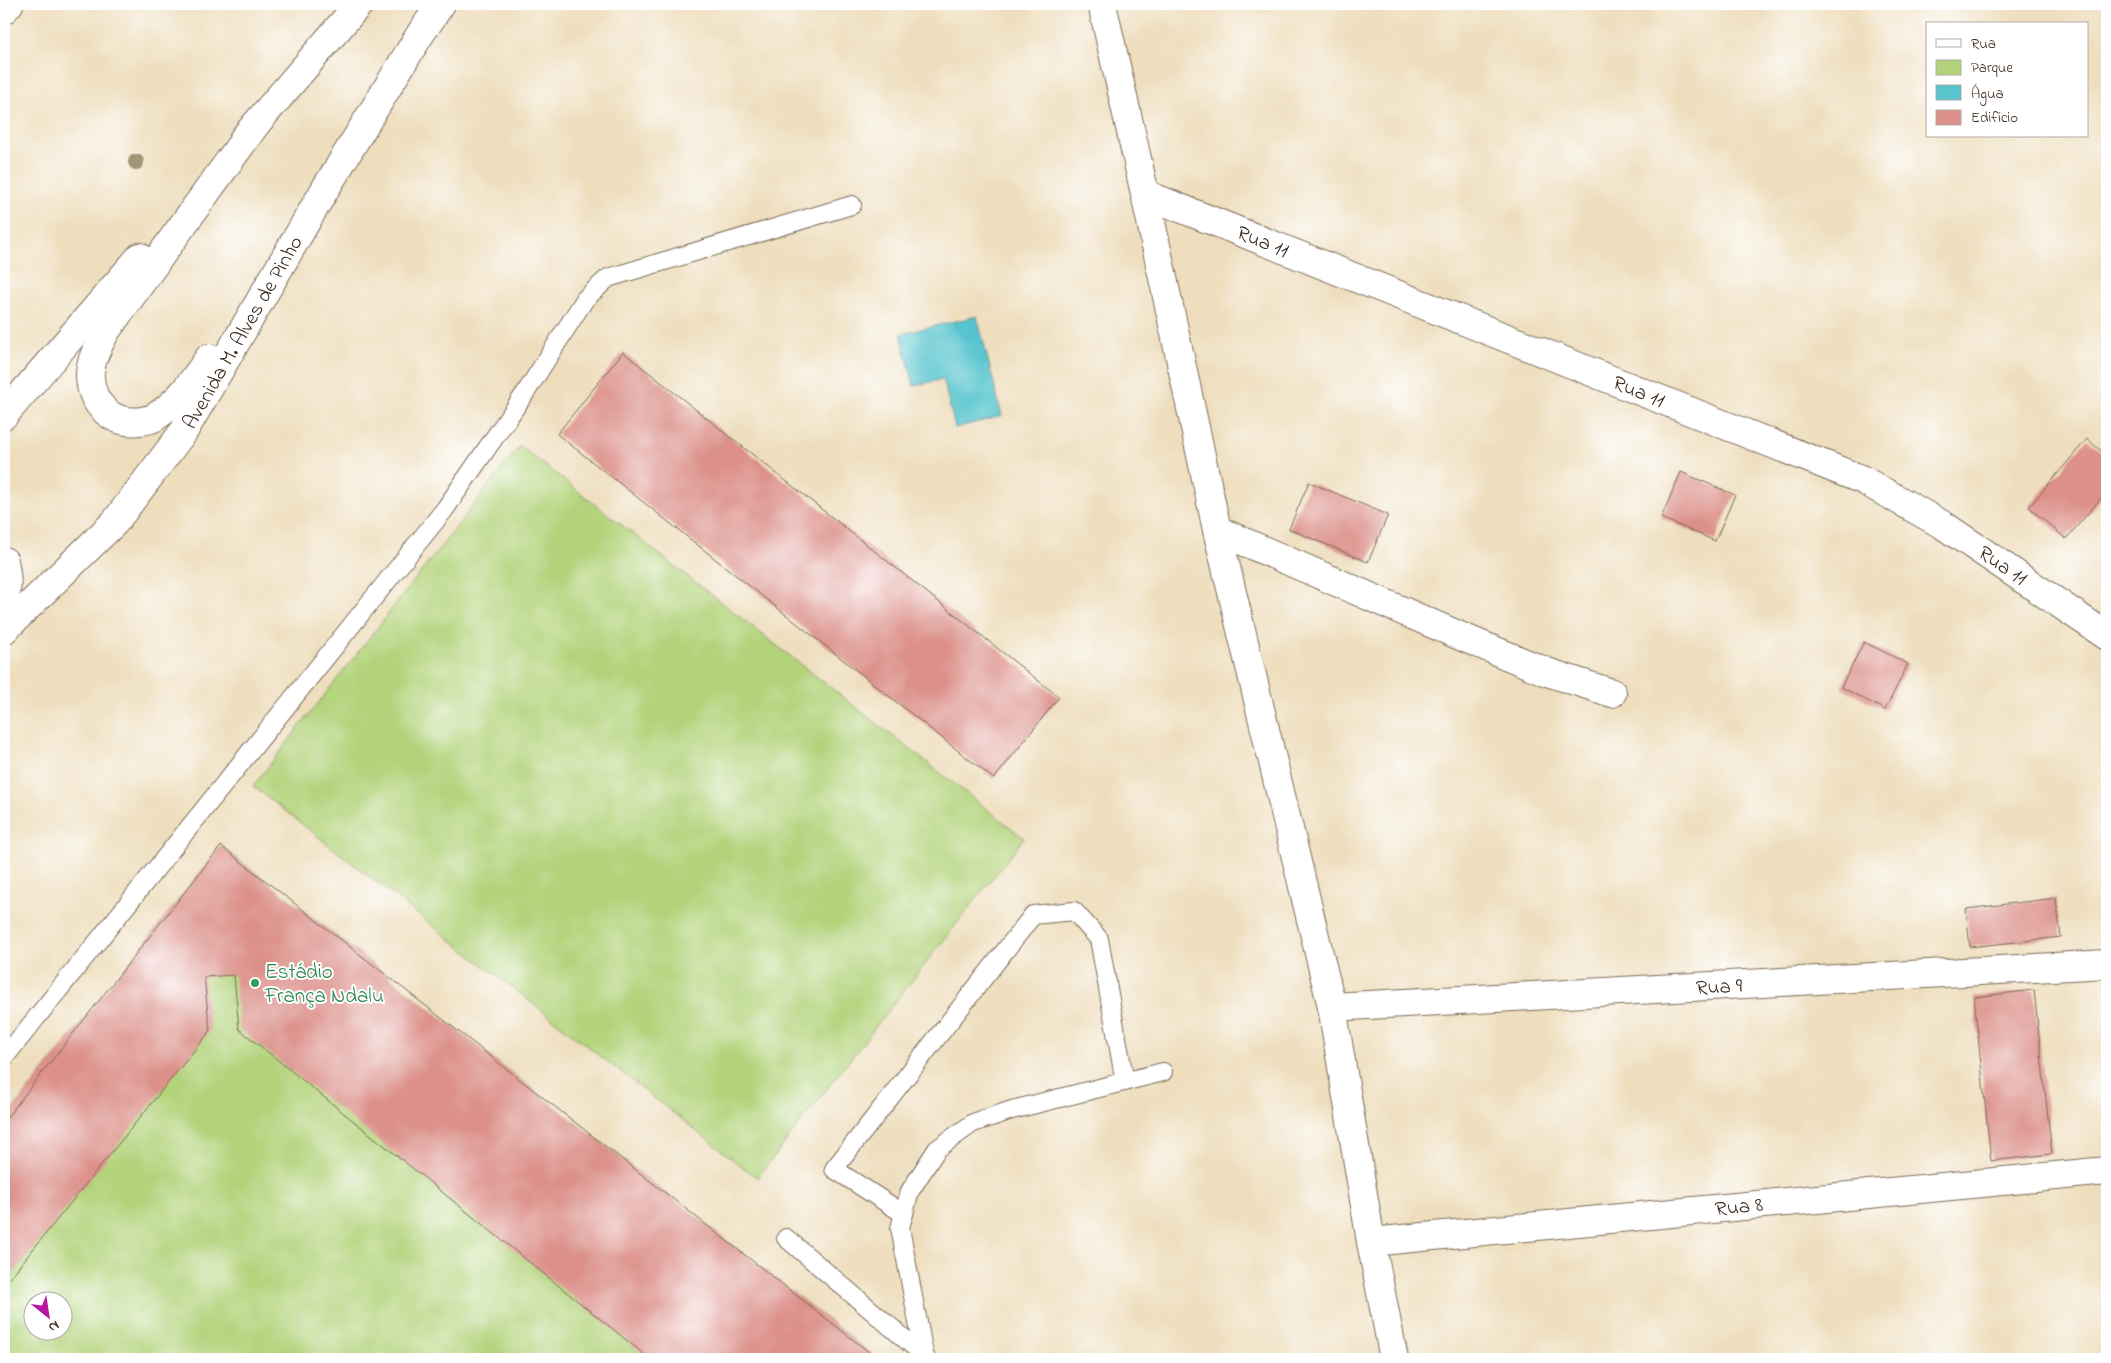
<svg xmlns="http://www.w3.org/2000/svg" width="2111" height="1363" font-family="'Indie Flower',sans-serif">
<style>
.green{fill:#b2d37a;stroke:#767e4c;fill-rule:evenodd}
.water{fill:#57c4ce;stroke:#497776}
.building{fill:#dc9089}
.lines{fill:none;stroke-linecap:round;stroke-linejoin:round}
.service-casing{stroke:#7a6956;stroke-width:20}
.minor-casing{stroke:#7a6956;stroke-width:30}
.primary-casing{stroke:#7a6956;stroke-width:30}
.service{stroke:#fff;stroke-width:18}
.minor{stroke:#fff;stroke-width:28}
.primary{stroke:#fff;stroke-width:28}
.tree{fill:#9f9775}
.leisure-dot{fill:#2e9e5b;stroke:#fff;stroke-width:2}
.labels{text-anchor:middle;stroke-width:4;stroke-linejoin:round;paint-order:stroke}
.street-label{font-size:21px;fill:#3b2a1e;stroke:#fff}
.leisure-label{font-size:21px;fill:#27864d;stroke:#fff;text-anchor:start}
</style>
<rect width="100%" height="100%" fill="#fff"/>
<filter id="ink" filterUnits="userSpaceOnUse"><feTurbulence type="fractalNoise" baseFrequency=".02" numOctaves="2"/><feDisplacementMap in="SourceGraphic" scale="10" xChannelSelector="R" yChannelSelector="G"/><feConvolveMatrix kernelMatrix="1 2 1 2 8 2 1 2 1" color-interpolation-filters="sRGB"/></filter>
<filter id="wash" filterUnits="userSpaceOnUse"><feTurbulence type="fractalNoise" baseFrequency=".0096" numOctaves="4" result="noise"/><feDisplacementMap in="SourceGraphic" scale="20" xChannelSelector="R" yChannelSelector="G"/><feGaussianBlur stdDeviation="1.12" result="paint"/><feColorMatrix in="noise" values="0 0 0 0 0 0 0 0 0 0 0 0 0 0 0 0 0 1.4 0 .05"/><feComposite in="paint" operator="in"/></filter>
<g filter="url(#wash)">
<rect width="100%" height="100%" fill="#eedebd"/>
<!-- green -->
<g class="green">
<path d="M520,446L1024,838L757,1178L253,786Z"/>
<path d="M221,846L878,1359H4V1121ZM32,1300H62V1330H32Z"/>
</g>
<!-- water -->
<path class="water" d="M977,316L1002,416L955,428L943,379L914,386L901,334Z"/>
<g id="blocks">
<!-- building -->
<g class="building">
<path d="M623,352L1059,697L994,779L557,434Z"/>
<path d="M2087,439L2107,456V491L2066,539L2029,507Z"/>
<path d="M1681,472L1735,495L1715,541L1661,518Z"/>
<path d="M1309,482L1388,515L1368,562L1289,529Z"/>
<path d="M1864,642L1908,664L1885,710L1841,687Z"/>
<path d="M221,846L878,1359H650L239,1029L234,975L204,977L210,1031L4,1285V1121Z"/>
<path d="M2056,898L2061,937L1970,947L1966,909Z"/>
<path d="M2034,990L2052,1154L1991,1161L1974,997Z"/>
</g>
</g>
</g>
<g filter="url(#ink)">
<use href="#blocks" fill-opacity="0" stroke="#7a6956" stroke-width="1"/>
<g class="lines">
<defs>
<g id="service">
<path d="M4,1058L445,509L526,392L585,299L608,278L852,205"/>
<path d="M904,1214L834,1169L1033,915L1074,911L1099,939L1125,1082"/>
<path d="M786,1238L925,1356"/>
<path d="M925,1359L900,1228L910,1191L937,1149L973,1123L1012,1110L1163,1072"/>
</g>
<g id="minor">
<path d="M1102,4L1145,194L1217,530L1332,1007L1371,1242L1394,1359"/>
<path d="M4,10L9,4"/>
<path d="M1145,194L1863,480L1943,525L2107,636"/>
<path d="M1217,530L1467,639L1547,672L1612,693"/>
<path d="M1332,1007L2107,964"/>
<path d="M1371,1242L2107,1171"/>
</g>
<g id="primary">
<path d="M244,138L359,4"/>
<path d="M209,358C194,380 178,403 155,417C151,420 145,420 141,421C112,425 92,405 90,378C89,362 99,344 106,331L256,124"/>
<path d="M4,415L140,257"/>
<path d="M4,561C6,572 9,587 4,597"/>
<path d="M4,630L115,522L184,431L324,191L419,36L441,4"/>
</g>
</defs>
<!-- service casing -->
<use href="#service" class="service-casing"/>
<!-- minor casing -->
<use href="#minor" class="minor-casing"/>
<!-- primary casing -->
<use href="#primary" class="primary-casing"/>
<!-- service -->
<use href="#service" class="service"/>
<!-- minor -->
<use href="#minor" class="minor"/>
<!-- primary -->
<use href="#primary" class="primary"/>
</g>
<!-- trees -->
<circle class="tree" cx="136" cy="162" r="8"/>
</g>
<!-- markers -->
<circle class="leisure-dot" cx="255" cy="983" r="5"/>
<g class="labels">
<!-- street labels -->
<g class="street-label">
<text transform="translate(1263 241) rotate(22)" y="7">Rua 11</text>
<text transform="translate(242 332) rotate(-60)" y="7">Avenida M. Alves de Pinho</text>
<text transform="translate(1639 391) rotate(22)" y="7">Rua 11</text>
<text transform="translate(2003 565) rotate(34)" y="7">Rua 11</text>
<text transform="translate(1719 986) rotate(-3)" y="7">Rua 9</text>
<text transform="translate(1739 1206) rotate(-6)" y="7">Rua 8</text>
</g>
<!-- leisure labels -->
<g class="leisure-label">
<text x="265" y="978">Estádio<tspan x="265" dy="24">França Ndalu</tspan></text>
</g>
</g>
<!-- margin -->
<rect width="2111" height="1363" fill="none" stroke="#fff" stroke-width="20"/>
<!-- legend -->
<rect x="1926" y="22" width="162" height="115" fill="#ffffff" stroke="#b1aaa5"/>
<rect x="1936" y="39" width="25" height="8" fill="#ffffff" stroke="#b1aaa5"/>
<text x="1971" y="48" font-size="15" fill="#3b2a1e">Rua</text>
<rect x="1936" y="60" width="25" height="15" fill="#b2d37a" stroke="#b1aaa5"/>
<text x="1971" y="72" font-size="15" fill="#3b2a1e">Parque</text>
<rect x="1936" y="85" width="25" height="15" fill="#57c4ce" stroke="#b1aaa5"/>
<text x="1971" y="98" font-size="15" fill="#3b2a1e">Água</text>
<rect x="1936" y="110" width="25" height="15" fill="#dc9089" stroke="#b1aaa5"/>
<text x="1971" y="122" font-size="15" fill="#3b2a1e">Edifício</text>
<!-- north arrow -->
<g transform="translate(48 1316) rotate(150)"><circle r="24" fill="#ffffff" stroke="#b1aaa5"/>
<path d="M0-4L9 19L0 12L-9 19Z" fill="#b5179e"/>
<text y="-8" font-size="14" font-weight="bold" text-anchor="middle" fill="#3b2a1e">N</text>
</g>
</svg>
